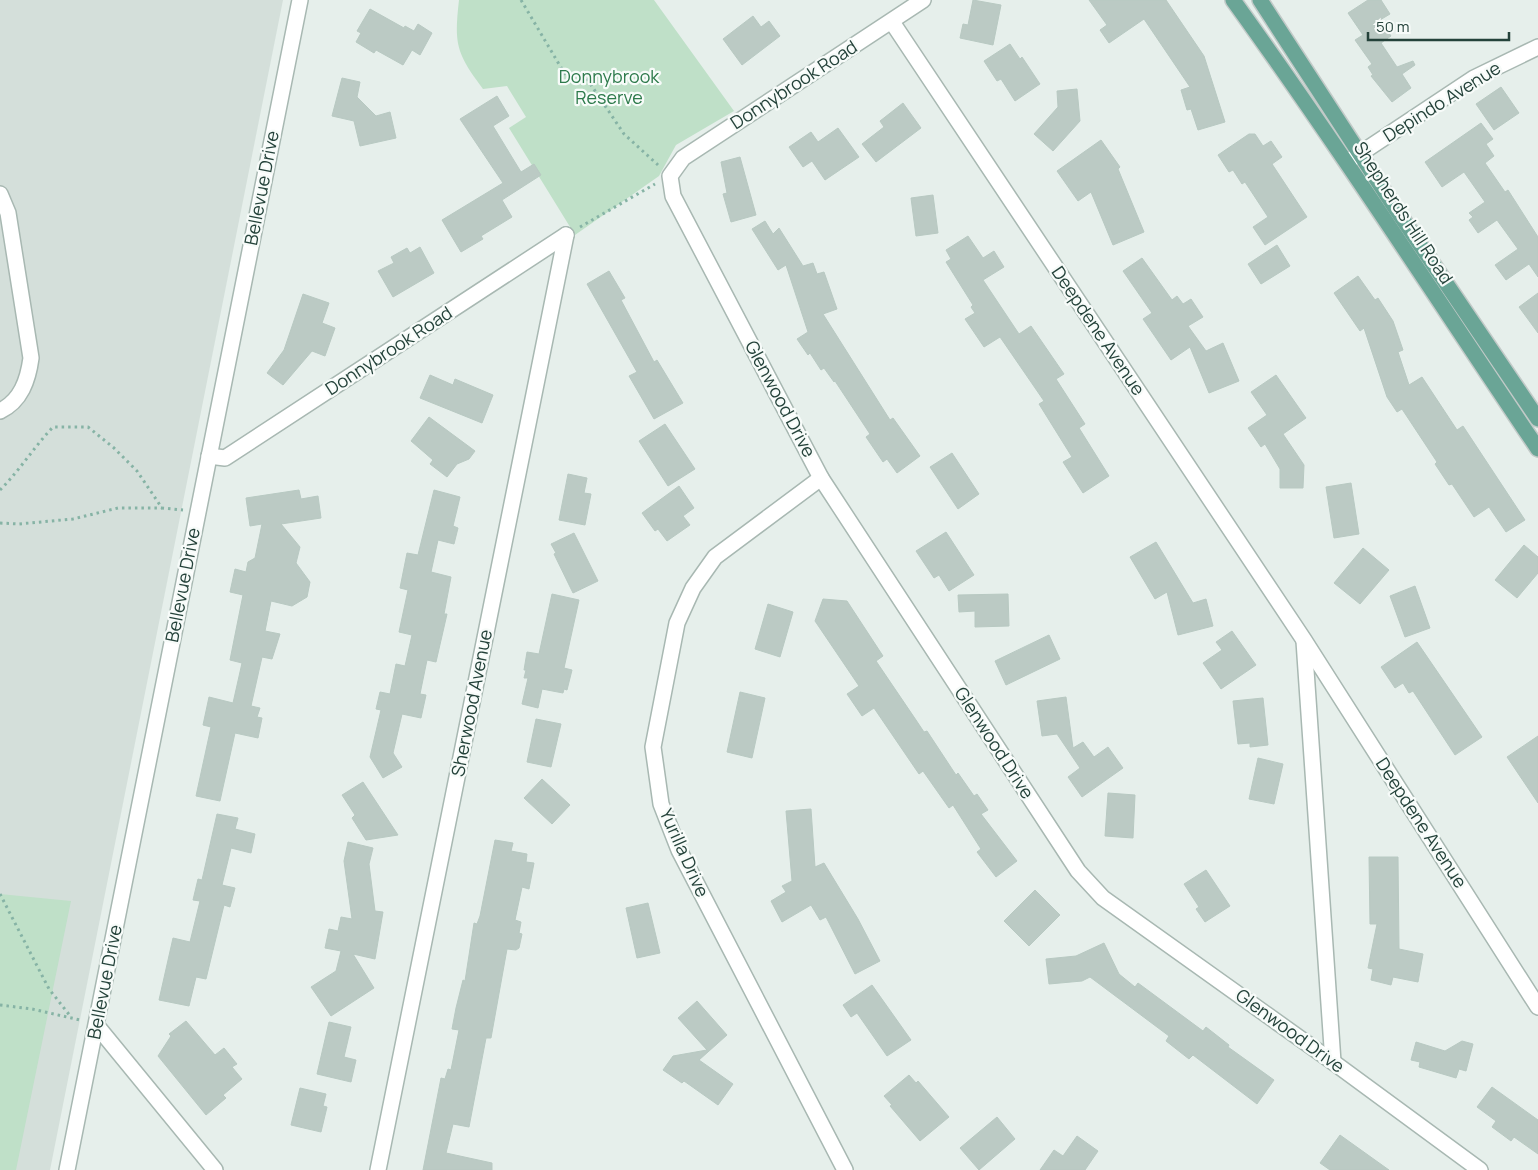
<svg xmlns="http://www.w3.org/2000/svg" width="1538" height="1170" font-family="Manrope,sans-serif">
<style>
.built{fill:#d4dfda}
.green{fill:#bfe0c8}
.building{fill:#bbcac4;stroke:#b8c9c2}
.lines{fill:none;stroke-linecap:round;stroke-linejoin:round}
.minor-casing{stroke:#a8b8b2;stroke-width:18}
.major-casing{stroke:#c2cac8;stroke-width:18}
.path{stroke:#86b3a5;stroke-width:3;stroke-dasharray:2.5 4;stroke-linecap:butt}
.minor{stroke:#fff;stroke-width:15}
.major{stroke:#6aa596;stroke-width:15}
.labels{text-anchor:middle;stroke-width:4.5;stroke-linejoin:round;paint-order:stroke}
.park-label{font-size:18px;fill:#2d7a4b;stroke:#f7fbf9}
.street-label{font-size:18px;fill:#24423a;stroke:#f7fbf9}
</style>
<rect width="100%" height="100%" fill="#e6efeb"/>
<!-- built -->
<path class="built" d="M0,0H283L50,1170H0Z"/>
<!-- green -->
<g class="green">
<path d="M459,0H654L734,111L676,145L659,176L575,235L509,128L526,117L507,86L483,89C456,53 454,44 459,0Z"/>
<path d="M0,894L71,901L16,1170H0Z"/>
</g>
<!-- building -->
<g class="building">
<path d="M973,0L1001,5L993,45L960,38L963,24L968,25Z"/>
<path d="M1089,0H1166L1204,56L1225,122L1198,130L1191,109L1187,110L1181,90L1190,87L1144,19L1109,43L1100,30L1107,25Z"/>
<path d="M1368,0H1381L1390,14L1380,20L1391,36L1381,43L1397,67L1413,61L1415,65L1402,74L1411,88L1392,102L1371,76L1373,75L1368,67L1372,64L1355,40L1363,35L1348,13Z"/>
<path d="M370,9L404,28L405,26L414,31L418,24L432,33L420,55L412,50L403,65L376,50L374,53L356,42L361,33L357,31Z"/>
<path d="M753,16L761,27L769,21L780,36L742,65L723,39Z"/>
<path d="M1010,44L1020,59L1022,57L1040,84L1015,101L1001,79L997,81L984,61Z"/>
<path d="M342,78L360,82L357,97L376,116L390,112L396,138L360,146L354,121L332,116Z"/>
<path d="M1501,87L1519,113L1494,130L1476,104Z"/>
<path d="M1077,89L1080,121L1053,151L1034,134L1058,107L1057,91Z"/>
<path d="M497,96L509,116L493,126L521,172L534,164L541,175L502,200L512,217L481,236L483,239L461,252L442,220L503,183L460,119Z"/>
<path d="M903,103L921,128L876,162L862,144L884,127L880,121Z"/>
<path d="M1481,123L1493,139L1486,144L1494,156L1485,163L1505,192L1508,190L1538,237V277L1529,264L1506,280L1495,265L1518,249L1497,220L1478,233L1469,220L1473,217L1469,213L1485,202L1464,172L1442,187L1425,162Z"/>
<path d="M838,128L859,157L825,180L812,161L803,167L789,147L811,132L818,142Z"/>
<path d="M1249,134H1255L1263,146L1271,141L1282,157L1272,164L1307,217L1265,245L1253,227L1268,217L1245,182L1242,184L1233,170L1229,172L1218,155Z"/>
<path d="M1101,140L1120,167L1118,169L1144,232L1113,245L1091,192L1078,201L1057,171Z"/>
<path d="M740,157L756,215L731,222L723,194L727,193L721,162Z"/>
<path d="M933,195L938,233L916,236L911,198Z"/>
<path d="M765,221L773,234L779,228L803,266L813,263L817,274L824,272L837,309L823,314L890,420L893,418L920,456L897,473L887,459L883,462L866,437L870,434L835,381L834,382L824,368L821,370L810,353L808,355L797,339L808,332L786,265L778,270L752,229Z"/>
<path d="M968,236L983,258L994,251L1004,267L983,280L1019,334L1031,326L1064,374L1056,379L1085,424L1079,428L1109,476L1083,493L1063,462L1072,457L1039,404L1044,401L1000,337L984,347L965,319L975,313L971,307L973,305L946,262L951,259L946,250Z"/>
<path d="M1277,245L1290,266L1261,284L1248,264Z"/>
<path d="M420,247L434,273L393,297L378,271L394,263L391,257L407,248L410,253Z"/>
<path d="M1142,258L1172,300L1177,296L1183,304L1191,299L1203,317L1188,326L1206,351L1223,343L1239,381L1209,393L1190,347L1171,360L1143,319L1152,313L1123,271Z"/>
<path d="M609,271L625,298L621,300L654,362L657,360L683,403L654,419L629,376L637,372L587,284Z"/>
<path d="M1358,276L1375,300L1378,298L1393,321L1403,350L1398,352L1409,385L1422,377L1457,430L1463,426L1525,520L1506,532L1489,507L1474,517L1452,484L1449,485L1435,464L1437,462L1402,409L1397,412L1387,397L1364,328L1360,331L1334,293Z"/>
<path d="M1538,293V333L1519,307Z"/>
<path d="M303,294L329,303L322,323L335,328L325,356L312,351L283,385L267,373L284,350Z"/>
<path d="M430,375L453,385L455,379L493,395L482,423L420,398Z"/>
<path d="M1276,375L1306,418L1283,434L1304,465L1303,488H1280V469L1265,444L1261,447L1248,428L1267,415L1251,392Z"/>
<path d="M429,417L475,451L469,459L457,464L447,477L430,464L433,460L411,441Z"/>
<path d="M665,424L695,469L668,486L639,441Z"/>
<path d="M952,453L979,494L958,509L930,467Z"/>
<path d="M568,474L587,478L584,493L591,494L585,525L559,520Z"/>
<path d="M1351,483L1359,534L1334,538L1326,487Z"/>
<path d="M679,486L694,508L683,516L690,525L667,541L658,529L655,531L642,513Z"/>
<path d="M299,490L301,499L318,496L321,518L281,524L300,547L296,563L310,582L307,597L292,606L271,601L265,631L280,634L272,659L262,657L251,706L260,708L257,717L262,718L258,738L235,733L220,801L196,796L211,727L203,725L209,697L233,703L242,663L230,660L243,595L230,592L235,569L246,572L248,562L255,558L262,524L250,526L246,498Z"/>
<path d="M434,490L460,497L453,526L458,528L454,544L438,540L431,572L451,577L444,614H447L436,662L427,660L420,694L426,695L421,718L402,714L393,753L402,767L383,778L370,757L381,710L376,709L380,692L390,694L396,664L405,666L412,635L399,632L408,590L400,588L407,553L418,555Z"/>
<path d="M946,532L974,575L949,591L939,575L934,578L916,551Z"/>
<path d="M574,533L598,581L573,593L554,554L556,553L551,544Z"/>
<path d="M1156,542L1193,603L1206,599L1213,626L1178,635L1167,592L1155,599L1130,557Z"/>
<path d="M1524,545L1538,557V573L1517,598L1495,580Z"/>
<path d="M1363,548L1389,570L1360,604L1334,583Z"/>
<path d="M1415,586L1430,628L1405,637L1390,596Z"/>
<path d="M552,594L579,600L564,668L572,670L567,690L564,689L563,693L542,689L538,708L522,704L528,678H524L526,670H524L527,652L539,654Z"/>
<path d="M1008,594L1009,626L975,627V611L959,612L958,595Z"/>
<path d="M823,599L847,601L883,656L876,661L916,720L924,732L927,731L956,775L958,773L974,796L977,794L988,810L981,814L1017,861L996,877L977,852L981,849L953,805L949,808L923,771L919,774L874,708L862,716L847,694L859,686L815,621Z"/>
<path d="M768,604L793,612L780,657L755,649Z"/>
<path d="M1232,631L1256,665L1221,689L1203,663L1222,650L1216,642Z"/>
<path d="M1049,635L1060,659L1006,685L995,661Z"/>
<path d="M1417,642L1482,737L1455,755L1413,691L1409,693L1403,683L1395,688L1381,667Z"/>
<path d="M740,692L765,698L752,758L727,752Z"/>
<path d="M1066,697L1073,748L1083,742L1094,757L1108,747L1123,768L1082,797L1068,777L1080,768L1057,734L1042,736L1037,701Z"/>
<path d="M1263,698L1268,745L1250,747V743L1238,744L1233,701Z"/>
<path d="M536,719L561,724L551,767L527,762Z"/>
<path d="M1538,736V803L1507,757Z"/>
<path d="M1258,758L1283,764L1274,804L1249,799Z"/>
<path d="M542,779L570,805L552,824L524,798Z"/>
<path d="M363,782L398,835L366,840L352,818L355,815L342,795Z"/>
<path d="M1108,793L1135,795L1133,838L1105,836Z"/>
<path d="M811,809L815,867L824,863L858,919L880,961L855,974L826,917L820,920L811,905L782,922L771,901L786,892L782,886L792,881L786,811Z"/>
<path d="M217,814L238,818L235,829L255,834L251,853L231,848L222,885L235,888L230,907L224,905L206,979L196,977L189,1006L159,1000L173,938L190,942L200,901L193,900L198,879L202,880Z"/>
<path d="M495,840L513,843L511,851L527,854L526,862L534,863L529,889L522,887L515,920L521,922L519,933L522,934L519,948L516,950L507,949L491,1038H486L469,1127L453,1124L446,1153L492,1163V1170H423L441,1078L445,1079L448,1069L451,1070L459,1030L452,1029L456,1008L463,980L465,981L474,923L477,924L480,916Z"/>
<path d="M348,842L373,848L369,864L375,911L383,912L375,959L353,954L374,988L331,1016L311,987L336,971L341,951L325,948L329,929L338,931L341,917L352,919L344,861Z"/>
<path d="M1369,857H1398L1399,949L1423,954L1418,982L1393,977L1391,985L1371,980L1373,969L1368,968L1377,924H1370Z"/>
<path d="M1206,870L1230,906L1205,922L1196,909L1199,907L1184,884Z"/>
<path d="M1035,890L1060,915L1029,946L1004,921Z"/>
<path d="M648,903L660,953L637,958L626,908Z"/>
<path d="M1104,943L1119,974L1135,987L1138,983L1203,1031L1206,1027L1229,1045L1228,1047L1274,1080L1257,1104L1193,1055L1189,1059L1166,1041L1169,1036L1090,977L1082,981L1049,984L1046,959L1076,956Z"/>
<path d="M872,985L911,1040L887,1056L857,1013L851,1017L843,1005Z"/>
<path d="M697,1001L727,1035L699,1060L733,1084L718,1105L684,1081L682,1083L663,1070L673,1056L707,1050L678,1018Z"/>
<path d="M186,1021L215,1055L224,1048L237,1064L232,1067L242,1079L223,1095L226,1098L206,1115L158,1056L171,1036L169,1034Z"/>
<path d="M329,1022L351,1027L344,1057L356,1060L351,1082L317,1074Z"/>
<path d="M1462,1041L1473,1044L1466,1071L1459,1069L1456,1078L1419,1067L1420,1062L1411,1060L1416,1042L1445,1051Z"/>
<path d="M909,1075L916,1083L918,1081L949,1117L920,1141L890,1106L892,1105L884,1096Z"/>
<path d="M1492,1087L1538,1120V1154L1514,1137L1511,1141L1492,1127L1496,1121L1477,1107Z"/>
<path d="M300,1088L326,1094L323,1106L327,1107L321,1132L291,1125Z"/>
<path d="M997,1117L1015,1139L979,1170L960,1148Z"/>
<path d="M1340,1135L1389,1170H1330L1320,1163Z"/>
<path d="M1077,1136L1098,1151L1085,1170H1040L1054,1150L1063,1156Z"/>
</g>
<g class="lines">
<defs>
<g id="minor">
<path d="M923,0L683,158L670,176L673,196L821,478L1078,871L1103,898L1333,1062L1480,1170"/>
<path d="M892,22L1304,640L1538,1007"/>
<path d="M1349,161L1474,78L1538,47"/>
<path d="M0,194L8,213L31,358C28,380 21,401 0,411"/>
<path d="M209,456L225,458L566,235"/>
<path d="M821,478L715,557L693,588L677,623L653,747L661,804L679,850L845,1170"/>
<path d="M1304,641L1333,1062"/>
<path d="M97,1026L215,1170"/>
<path d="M67,1170L300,0"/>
<path d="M378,1170L566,235"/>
</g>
<g id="major">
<path d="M1233,0C1339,147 1437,299 1538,449"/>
<path d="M1260,0L1395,208L1538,419"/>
</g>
</defs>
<!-- minor casing -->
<use href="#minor" class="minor-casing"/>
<!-- major casing -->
<use href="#major" class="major-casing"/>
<!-- path -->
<g class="path">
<path d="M521,0L569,81L583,73L624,134L658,165"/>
<path d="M580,227L655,184"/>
<path d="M0,490C20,470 34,447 53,427H88L114,448L137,471L162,508L183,510"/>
<path d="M0,523L19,524L73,519L118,508H162"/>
<path d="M0,894L49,989L71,1017"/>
<path d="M0,1005L32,1009L80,1020"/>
</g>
<!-- minor -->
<use href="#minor" class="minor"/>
<!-- major -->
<use href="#major" class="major"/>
</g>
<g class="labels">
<!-- park labels -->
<g class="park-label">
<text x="609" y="83">Donnybrook<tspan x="609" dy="21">Reserve</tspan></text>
</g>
<!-- street labels -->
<g class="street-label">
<text transform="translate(794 85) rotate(-33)" y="6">Donnybrook Road</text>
<text transform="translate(1442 102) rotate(-32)" y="6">Depindo Avenue</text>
<text transform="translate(262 188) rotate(-79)" y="6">Bellevue Drive</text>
<text transform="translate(1403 213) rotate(57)" y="6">Shepherds Hill Road</text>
<text transform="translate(1098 331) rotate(56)" y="6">Deepdene Avenue</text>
<text transform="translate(389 351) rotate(-33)" y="6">Donnybrook Road</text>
<text transform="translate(780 399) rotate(62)" y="6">Glenwood Drive</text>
<text transform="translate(183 585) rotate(-79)" y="6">Bellevue Drive</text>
<text transform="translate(472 703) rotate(-79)" y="6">Sherwood Avenue</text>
<text transform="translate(994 743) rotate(57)" y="6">Glenwood Drive</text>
<text transform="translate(1421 823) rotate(57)" y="6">Deepdene Avenue</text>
<text transform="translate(684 853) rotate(66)" y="6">Yurilla Drive</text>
<text transform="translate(105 982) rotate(-79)" y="6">Bellevue Drive</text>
<text transform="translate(1290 1031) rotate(36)" y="6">Glenwood Drive</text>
</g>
</g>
<!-- scale -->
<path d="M1368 32v8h141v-8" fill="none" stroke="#24423a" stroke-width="2.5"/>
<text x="1376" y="32" font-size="15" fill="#24423a" stroke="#f7fbf9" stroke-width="4" paint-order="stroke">50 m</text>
</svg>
